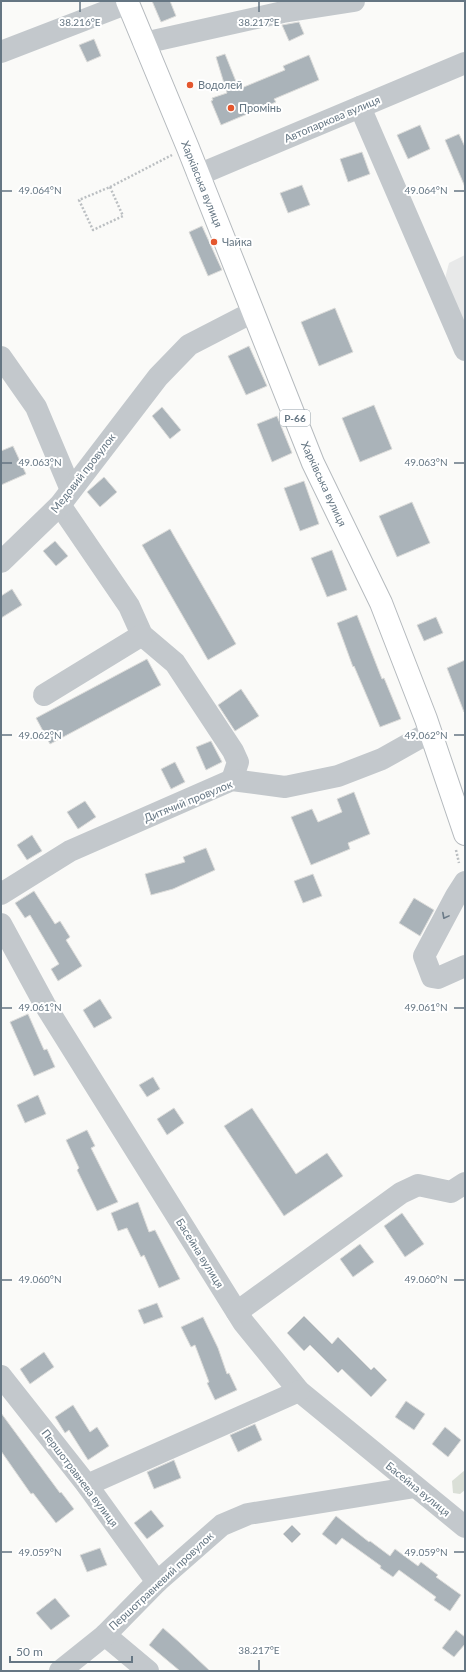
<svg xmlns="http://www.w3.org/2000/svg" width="466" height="1672" font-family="Lato,sans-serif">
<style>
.built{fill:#e8e9e9}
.green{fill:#dadfd7}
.building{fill:#aab3b9;stroke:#dcdcda}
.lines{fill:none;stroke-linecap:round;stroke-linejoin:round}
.major-casing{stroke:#b5babe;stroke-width:24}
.path{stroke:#bbbfc2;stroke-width:2.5;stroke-dasharray:2 2;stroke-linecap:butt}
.minor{stroke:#c3c8cc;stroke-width:22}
.major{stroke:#fff;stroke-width:22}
.oneway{stroke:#6a7a87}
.ticks{fill:none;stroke:#657683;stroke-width:1.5}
.poi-dot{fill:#e4572e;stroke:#fff;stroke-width:1.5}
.labels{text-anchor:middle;stroke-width:4;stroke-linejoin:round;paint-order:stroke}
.shield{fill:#fff;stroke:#939fa8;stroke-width:1}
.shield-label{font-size:10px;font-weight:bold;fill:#657683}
.poi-label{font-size:11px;fill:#657683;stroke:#fff;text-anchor:start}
.street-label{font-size:11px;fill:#657683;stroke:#fff}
.ticks-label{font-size:10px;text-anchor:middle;fill:#657683;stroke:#fff;stroke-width:4;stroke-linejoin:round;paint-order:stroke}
</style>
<rect width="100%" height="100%" fill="#fafaf8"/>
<!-- built -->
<path class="built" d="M465,255V327L443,286L449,263Z"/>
<!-- green -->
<path class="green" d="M465,1470V1490L460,1494L453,1493L452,1481Z"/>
<!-- building -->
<g class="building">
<path d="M152,1H170L176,16L161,22Z"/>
<path d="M299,22L304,34L289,41L282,25Z"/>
<path d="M94,39L101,56L87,62L79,45Z"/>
<path d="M225,54L239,89L285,70L283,66L309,55L319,80L274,99L276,102L221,125L211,101L213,100L212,98L227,93L216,57Z"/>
<path d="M420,125L430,149L408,159L397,135Z"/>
<path d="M459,134L465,147V187L445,140Z"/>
<path d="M362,152L370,174L348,182L340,159Z"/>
<path d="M302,185L310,205L288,213L280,193Z"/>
<path d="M202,226L222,270L208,276L189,232Z"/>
<path d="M335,308L353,352L319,366L301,322Z"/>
<path d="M249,346L267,386L246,395L228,356Z"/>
<path d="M374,405L392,449L360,462L342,418Z"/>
<path d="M162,407L181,430L170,439L152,416Z"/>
<path d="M277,416L292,453L272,462L257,424Z"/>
<path d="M13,446L26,474L1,485V451Z"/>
<path d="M104,477L117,492L100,507L87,492Z"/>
<path d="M304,481L319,524L300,531L284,488Z"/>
<path d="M412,502L430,543L397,557L379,516Z"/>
<path d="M170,529L236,644L208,660L142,545Z"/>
<path d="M55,541L68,556L56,566L43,551Z"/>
<path d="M332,550L347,590L327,597L311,558Z"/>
<path d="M12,589L22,605L1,618V596Z"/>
<path d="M357,615L382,679L384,678L401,719L380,727L354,666L353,667L337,623Z"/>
<path d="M436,617L443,633L424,641L417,625Z"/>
<path d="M147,659L161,685L50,744L36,718Z"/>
<path d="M465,660V711L464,712L447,668Z"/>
<path d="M241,689L259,716L235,731L218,705Z"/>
<path d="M211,741L222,762L206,770L196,747Z"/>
<path d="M175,762L185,782L171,789L161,769Z"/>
<path d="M354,792L370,834L348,843L350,849L311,865L291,817L312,809L318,822L342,812L337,799Z"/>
<path d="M85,801L96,817L78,829L67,812Z"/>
<path d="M32,835L42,851L27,860L17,845Z"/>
<path d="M206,848L215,870L173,889L151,895L145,874L185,862L183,857Z"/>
<path d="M313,874L322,896L303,903L294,881Z"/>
<path d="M34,891L55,924L60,921L70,937L66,940L82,966L58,981L51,969L59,964L30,915L25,918L15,903Z"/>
<path d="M414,898L434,910L420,936L399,923Z"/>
<path d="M100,999L112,1018L94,1028L83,1010Z"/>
<path d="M28,1014L44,1050L47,1049L55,1067L34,1076L10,1022Z"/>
<path d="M153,1077L160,1089L147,1097L139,1085Z"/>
<path d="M38,1095L46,1114L25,1123L17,1105Z"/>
<path d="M174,1108L184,1123L167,1135L157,1119Z"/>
<path d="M252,1108L296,1174L327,1153L343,1176L284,1216L224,1126Z"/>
<path d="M87,1130L95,1146L91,1148L118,1202L97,1211L77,1170L79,1168L66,1140Z"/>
<path d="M138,1202L149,1232L155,1230L180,1279L159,1288L144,1255L141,1257L127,1228L118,1231L111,1213Z"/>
<path d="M402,1213L424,1244L405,1257L384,1226Z"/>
<path d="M360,1244L374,1262L353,1277L340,1259Z"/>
<path d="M157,1303L163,1317L144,1324L138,1310Z"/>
<path d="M304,1316L332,1344L338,1337L371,1370L374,1367L387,1380L371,1397L342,1369L338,1373L310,1345L304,1351L287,1333Z"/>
<path d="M203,1317L218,1348L227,1374L229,1373L237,1390L215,1400L207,1383L209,1382L195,1345L191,1347L181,1327Z"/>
<path d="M44,1352L54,1367L30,1384L20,1369Z"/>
<path d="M406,1401L425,1414L414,1430L395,1417Z"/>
<path d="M73,1405L90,1432L97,1427L109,1446L88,1460L69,1430L65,1433L55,1417Z"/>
<path d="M1,1413L60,1493L61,1492L74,1509L56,1523L33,1493L31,1494L1,1451Z"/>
<path d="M255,1424L262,1440L238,1452L230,1435Z"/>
<path d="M445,1427L461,1440L448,1457L432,1444Z"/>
<path d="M174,1460L181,1478L154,1489L147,1472Z"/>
<path d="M151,1510L164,1526L147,1539L134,1523Z"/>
<path d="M336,1516L369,1542L370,1541L390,1556L395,1549L418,1566L421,1562L438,1575L436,1577L461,1595L450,1611L434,1600L436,1597L399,1570L393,1577L380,1568L381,1566L342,1538L336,1545L322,1534Z"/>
<path d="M292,1525L301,1534L292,1543L283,1534Z"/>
<path d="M100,1548L107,1565L87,1572L80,1555Z"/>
<path d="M55,1598L70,1616L51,1630L36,1613Z"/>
<path d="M163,1628L179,1642L210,1671H180L149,1645Z"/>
<path d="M456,1630L465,1637V1644L454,1657L442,1648Z"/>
</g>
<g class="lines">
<defs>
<path id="major" d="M127,1L188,148L313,463L381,603L426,719L465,834"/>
</defs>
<!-- major casing -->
<use href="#major" class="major-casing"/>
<!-- path -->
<g class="path">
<path d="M110,187L123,216L93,230L79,200Z"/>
<path d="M110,187L172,155"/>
<path d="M456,850L459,863"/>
</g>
<!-- minor -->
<g class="minor">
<path d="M144,43L283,12L354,1"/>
<path d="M1,52L128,3"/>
<path d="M360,107L465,350"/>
<path d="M198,175L465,63"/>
<path d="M1,357L36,407L71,490"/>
<path d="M60,505L129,606L142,635L175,663L233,751L238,762L232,780"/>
<path d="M1,562L60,505L158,377L189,345L253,312"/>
<path d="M44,695L142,635"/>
<path d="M465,882L456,896L424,956L432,977L438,978L465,966"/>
<path d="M1,894L70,851L232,780L285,787L338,776L382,759L430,732"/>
<path d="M1,924L45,1005L243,1322L299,1391L465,1527"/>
<path d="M237,1312L401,1193L418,1185L451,1192L465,1183"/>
<path d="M1,1376L87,1485L157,1582"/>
<path d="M87,1485L299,1391"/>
<path d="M105,1635L148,1671"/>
<path d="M60,1671L105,1635L157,1582L222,1525L248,1514L415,1487"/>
</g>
<!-- major -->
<use href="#major" class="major"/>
</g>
<!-- one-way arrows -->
<defs><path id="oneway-chevron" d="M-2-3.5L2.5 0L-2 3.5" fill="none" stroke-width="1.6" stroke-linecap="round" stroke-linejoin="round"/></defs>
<use class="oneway" href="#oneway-chevron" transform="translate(445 916) rotate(118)"/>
<!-- ticks -->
<path class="ticks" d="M80,2V12M259,2V12M2,191H12M454,191H464M2,463H12M454,463H464M2,735H12M454,735H464M2,1008H12M454,1008H464M2,1280H12M454,1280H464M2,1552H12M454,1552H464M259,1660V1670"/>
<!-- markers -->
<g class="poi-dot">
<circle cx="190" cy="85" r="4"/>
<circle cx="231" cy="108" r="4"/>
<circle cx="214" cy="242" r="4"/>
</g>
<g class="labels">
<!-- shield labels -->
<rect class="shield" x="280" y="410" width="30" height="16" rx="3"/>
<g class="shield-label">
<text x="295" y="422">Р-66</text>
</g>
<!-- poi labels -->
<g class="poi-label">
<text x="198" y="89">Водолей</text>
<text x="239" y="112">Промінь</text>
<text x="222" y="246">Чайка</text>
</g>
<!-- street labels -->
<g class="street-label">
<text transform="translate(332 119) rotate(-23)" y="4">Автопаркова вулиця</text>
<text transform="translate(202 184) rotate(68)" y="4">Харківська вулиця</text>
<text transform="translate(83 473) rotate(-52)" y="4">Медовий провулок</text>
<text transform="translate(324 484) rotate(65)" y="4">Харківська вулиця</text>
<text transform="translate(188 801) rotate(-22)" y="4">Дитячий провулок</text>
<text transform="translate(200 1253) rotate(58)" y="4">Басейна вулиця</text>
<text transform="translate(80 1478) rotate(53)" y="4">Першотравнева вулиця</text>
<text transform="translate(418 1489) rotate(39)" y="4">Басейна вулиця</text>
<text transform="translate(161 1581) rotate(-43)" y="4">Першотравневий провулок</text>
</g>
</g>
<g class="ticks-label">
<text x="80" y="26">38.216°E</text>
<text x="259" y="26">38.217°E</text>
<text x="40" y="194">49.064°N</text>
<text x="426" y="194">49.064°N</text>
<text x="40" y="466">49.063°N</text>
<text x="426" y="466">49.063°N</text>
<text x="40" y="739">49.062°N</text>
<text x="426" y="739">49.062°N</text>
<text x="40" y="1011">49.061°N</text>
<text x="426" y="1011">49.061°N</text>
<text x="40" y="1283">49.060°N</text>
<text x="426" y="1283">49.060°N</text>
<text x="40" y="1556">49.059°N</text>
<text x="426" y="1556">49.059°N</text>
<text x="259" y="1654">38.217°E</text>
</g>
<!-- border -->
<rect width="466" height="1672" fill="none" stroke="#657683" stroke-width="4"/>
<!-- scale -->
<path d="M10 1656v6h122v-6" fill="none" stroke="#657683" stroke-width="2"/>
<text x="16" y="1656" font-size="12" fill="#657683" stroke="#ffffff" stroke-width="3" paint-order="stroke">50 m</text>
</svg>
